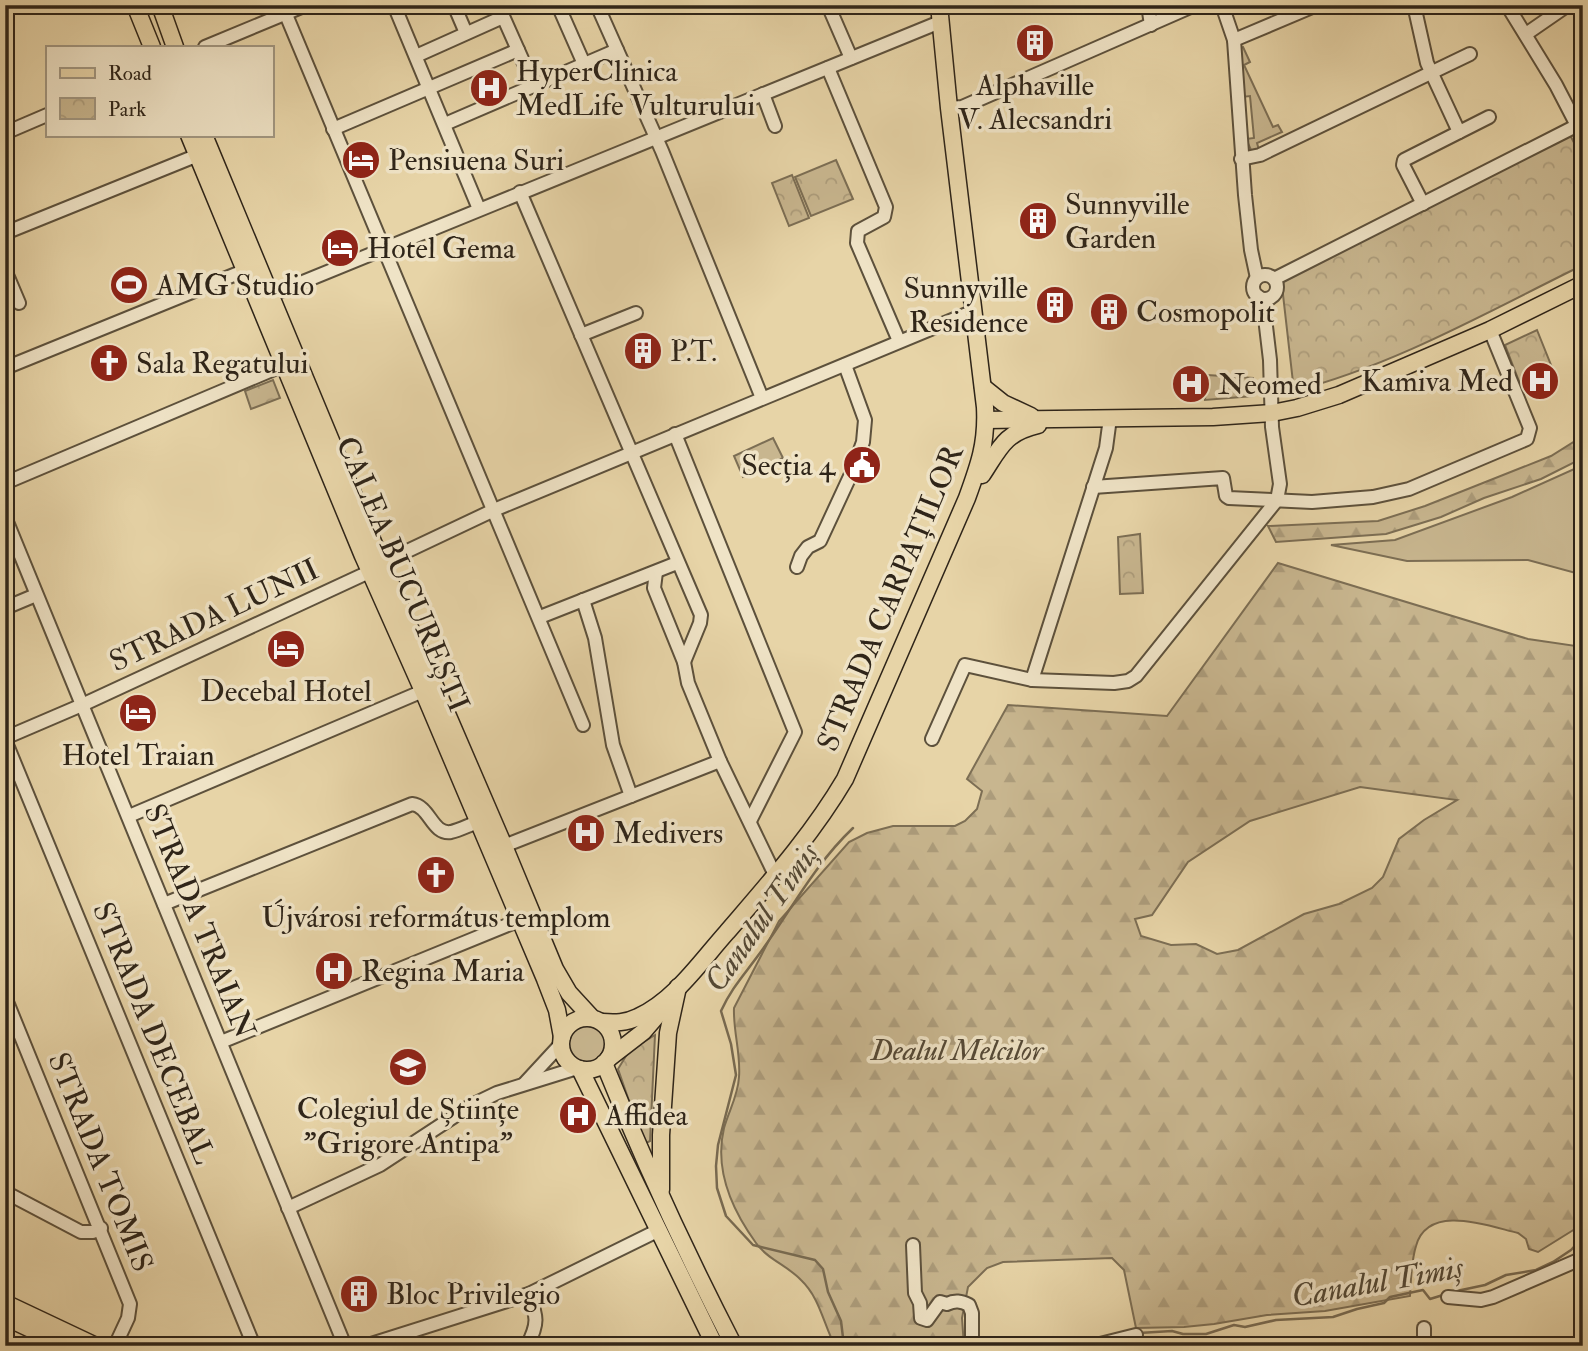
<svg xmlns="http://www.w3.org/2000/svg" width="1588" height="1351" font-family="'IM FELL Double Pica',serif">
<style>
.green{fill:#c8b68f;stroke:#7c6e54;stroke-width:2}
.forest{fill:url(#forest-firs);stroke:#7c6e54;stroke-width:2;fill-rule:evenodd}
.park{fill:url(#park-crowns);stroke:#7c6e54;stroke-width:2}
.lines{fill:none;stroke-linecap:round;stroke-linejoin:round}
.stream{stroke:#786a51;stroke-width:2.5}
.minor-casing{stroke:#5d513c;stroke-width:16}
.major-casing{stroke:#2f2519;stroke-width:19}
.minor{stroke:#efe3c6;stroke-width:12}
.major{stroke:#e7d4a7;stroke-width:16}
.labels{text-anchor:middle;stroke-width:7;stroke-linejoin:round;paint-order:stroke}
.poi-label{font-size:30px;fill:#2f2519;stroke:#efe3c6;text-anchor:start}
.street-label{font-size:30px;fill:#2f2519;stroke:#efe3c6}
.park-label{font-size:30px;font-style:italic;fill:#554936;stroke:#efe3c6}
.water-label{font-size:32px;font-style:italic;fill:#534835;stroke:#efe3c6}
</style>
<defs>
<pattern id="forest-firs" width="22" height="20" patternUnits="userSpaceOnUse" patternTransform="scale(1.75)"><rect width="22" height="20" fill="#c8b68f"/><path d="M5 1l3.5 6h-7zM16 11l3.5 6h-7z" fill="#ac9c7b"/></pattern>
<pattern id="park-crowns" width="20" height="18" patternUnits="userSpaceOnUse" patternTransform="scale(1.75)"><rect width="20" height="18" fill="#c8b68f"/><path d="M2 6a3 3 0 1 1 6 0M12 15a3 3 0 1 1 6 0" fill="none" stroke="#ac9c7b"/></pattern>
</defs>
<rect width="100%" height="100%" fill="#e7d4a7"/>
<filter id="stains"><feTurbulence type="fractalNoise" baseFrequency=".00286" numOctaves="4"/><feColorMatrix values="0 0 0 0 .2 0 0 0 0 .09 0 0 0 0 .02 0 0 0 .5 -.17"/></filter>
<radialGradient id="worn" r=".72"><stop offset=".6" stop-color="#630" stop-opacity="0"/><stop offset="1" stop-color="#630" stop-opacity=".3"/></radialGradient>
<!-- green -->
<g class="green">
<path d="M1243,47L1250,62L1244,65L1273,127L1278,125L1282,132L1257,143L1259,150H1251L1246,139L1254,138L1250,96L1242,97L1239,49Z"/>
<path d="M1207,375L1253,378V396L1205,400Z"/>
<path d="M773,438L783,458L743,477L734,456Z"/>
<path d="M1583,465V575L1528,560L1407,561L1331,545L1395,540L1512,497Z"/>
<circle cx="587" cy="1044" r="18"/>
</g>
<!-- forest -->
<g class="forest">
<path d="M1583,436V458L1541,479L1484,498L1441,517L1386,534L1276,542L1268,526L1378,521L1425,506L1551,456Z"/>
<path d="M1278,563L1528,639L1583,647V1224L1538,1252L1529,1249L1526,1239L1518,1233C1488,1226 1428,1203 1416,1246C1411,1262 1411,1280 1410,1296L1325,1311L1267,1315L1214,1324L1184,1327L1136,1328L1124,1270L1112,1258L1003,1262L987,1268L968,1287L962,1318L964,1346H835C823,1323 820,1298 801,1280C788,1266 767,1259 756,1243C732,1210 714,1170 724,1128C729,1110 738,1096 739,1077C741,1054 733,1031 734,1008L779,921L849,842L867,833L893,826H955L965,821L977,809L982,791L967,779L1008,705L1167,716ZM1360,787L1457,800L1424,820L1399,839L1383,877L1372,888L1339,904L1304,914L1238,950L1217,954L1196,944L1171,945L1141,936L1135,919L1152,915L1188,862L1250,821Z"/>
</g>
<!-- park -->
<g class="park">
<path d="M1569,133L1583,160V265C1489,311 1395,365 1294,391L1281,277Z"/>
<path d="M836,160L853,199L811,216L795,177Z"/>
<path d="M792,175L809,218L789,226L772,183Z"/>
<path d="M1537,330L1555,375L1543,380L1541,378L1536,380L1537,383L1522,389L1505,345Z"/>
<path d="M273,380L280,398L251,409L245,391Z"/>
<path d="M1140,534L1143,593L1120,594L1118,537Z"/>
<path d="M655,1035L650,1141L644,1144L618,1069L629,1051Z"/>
</g>
<g class="lines">
<!-- stream -->
<g class="stream">
<path d="M1452,1292L1485,1285L1506,1275L1536,1270L1553,1262L1571,1250L1583,1237"/>
<path d="M1139,1333L1172,1331L1183,1334H1206L1234,1325L1245,1327L1276,1320L1333,1317L1357,1309L1384,1303L1390,1297L1423,1290L1430,1299L1443,1295"/>
<path d="M844,1346L841,1321L828,1292L823,1269L815,1260L753,1245L726,1216L717,1188L716,1166L718,1145L736,1075L731,1044L721,1011C731,989 743,976 757,957C790,913 812,867 853,828"/>
</g>
<defs>
<g id="minor">
<path d="M282,5L583,725"/>
<path d="M394,5L479,209"/>
<path d="M454,5L466,33"/>
<path d="M498,5L534,86"/>
<path d="M558,5L584,64"/>
<path d="M597,5L662,151L762,398"/>
<path d="M828,5L851,58"/>
<path d="M1148,5L1151,25"/>
<path d="M1222,5L1234,40L1245,195L1251,250L1257,278"/>
<path d="M1414,5L1427,63L1459,132"/>
<path d="M1507,5L1556,85L1583,137"/>
<path d="M1526,34L1568,5"/>
<path d="M1234,40L1317,5"/>
<path d="M205,47L306,5"/>
<path d="M416,56L503,17"/>
<path d="M828,68L886,207L884,217L858,231L857,243L899,341"/>
<path d="M763,94L775,126"/>
<path d="M949,108L962,107L1195,5"/>
<path d="M445,124L617,50"/>
<path d="M333,129L518,50"/>
<path d="M5,133L47,115"/>
<path d="M1241,159L1260,155L1470,54"/>
<path d="M520,192L701,615L700,623L684,662"/>
<path d="M1423,204L1403,165L1404,160L1489,117"/>
<path d="M5,233L198,155"/>
<path d="M5,270L19,303"/>
<circle cx="1265" cy="287" r="12"/>
<path d="M1274,279L1578,125"/>
<path d="M271,295L940,22"/>
<path d="M581,335L636,313"/>
<path d="M5,368L246,270"/>
<path d="M675,434L795,732L750,821"/>
<path d="M5,483L284,365"/>
<path d="M1093,487L1223,478L1226,496L1229,498L1312,502L1373,497L1409,489L1527,439L1530,428L1490,330"/>
<path d="M5,517L345,1346"/>
<path d="M382,563L494,510L974,311"/>
<path d="M797,567L801,556L808,547L820,541L852,472L863,442L865,420L845,365"/>
<path d="M656,572L654,588L684,662L688,683L720,761L775,875"/>
<path d="M583,600L595,638L613,745L631,796"/>
<path d="M5,608L36,595"/>
<path d="M540,617L677,563"/>
<path d="M1032,680L1106,448L1110,418"/>
<path d="M5,738L82,705L369,572"/>
<path d="M932,739L965,665L1032,680L1114,683L1128,681L1136,676L1277,500L1280,484L1272,427L1270,360L1265,318L1258,296"/>
<path d="M5,740L254,1346"/>
<path d="M129,816L423,691"/>
<path d="M504,846L720,761"/>
<path d="M164,904L412,804C430,806 432,835 451,832C460,830 469,825 478,822"/>
<path d="M5,997L130,1304L128,1318L115,1346"/>
<path d="M221,1042L520,920"/>
<path d="M525,1083L561,1044"/>
<path d="M5,1192L81,1232H93L101,1228"/>
<path d="M288,1208L380,1165L470,1106L497,1093L577,1068"/>
<path d="M913,1245L915,1293L920,1303L921,1318L927,1320L940,1302L947,1304C955,1300 961,1301 969,1305L972,1313V1346"/>
<path d="M1448,1297L1481,1300L1493,1297L1583,1258"/>
<path d="M365,1346L529,1294L657,1231"/>
<path d="M527,1346C539,1323 537,1317 529,1294"/>
<path d="M1092,1346L1136,1335"/>
<path d="M1424,1346V1328"/>
</g>
<g id="major">
<path d="M135,5L152,47"/>
<path d="M160,5L175,47"/>
<path d="M189,135L363,556L423,691L545,979L557,1010L562,1037"/>
<path d="M204,135L376,549L504,846L555,969L569,993L592,1018"/>
<path d="M983,387L1003,403L1031,416"/>
<path d="M986,420L1213,417L1272,413L1297,408L1339,395L1490,330L1583,284"/>
<path d="M982,475C1000,448 1004,433 1038,425"/>
<circle cx="587" cy="1044" r="26"/>
<path d="M602,1022C615,1023 626,1023 638,1017C675,1000 701,961 727,932C769,883 812,835 845,779L967,498C979,465 987,443 985,407L949,108L939,5"/>
<path d="M608,1059L643,1032L667,1004"/>
<path d="M604,1063C643,1160 686,1253 734,1346"/>
<path d="M580,1069L715,1346"/>
<path d="M661,1190V1135L668,1033L678,987"/>
<path d="M5,1303L96,1346"/>
<path d="M5,1317L67,1346"/>
</g>
</defs>
<!-- minor casing -->
<use href="#minor" class="minor-casing"/>
<!-- major casing -->
<use href="#major" class="major-casing"/>
<!-- minor -->
<use href="#minor" class="minor"/>
<!-- major -->
<use href="#major" class="major"/>
</g>
<!-- icons -->
<defs>
<symbol id="building-disc" viewBox="-11 -11 22 22"><circle r="9.5" fill="#8f2418" stroke="#efe3c6"/><path d="M-4-6H4V6H1V3H-1V6H-4ZM-2.5-4.3h1.7v1.8h-1.7ZM.8-4.3h1.7v1.8H.8ZM-2.5-1h1.7V.8h-1.7ZM.8-1h1.7V.8H.8Z" fill="#fff"/></symbol>
<symbol id="hospital-disc" viewBox="-11 -11 22 22"><circle r="9.5" fill="#8f2418" stroke="#efe3c6"/><path d="M-5-5h3v3.5h4V-5h3V5h-3V1.5h-4V5h-3Z" fill="#fff"/></symbol>
<symbol id="hotel-disc" viewBox="-11 -11 22 22"><circle r="9.5" fill="#8f2418" stroke="#efe3c6"/><path d="M-6-4.5h1.5V1H6V5H4.5V3h-9V5H-6ZM-4 0a1.8 1.8 0 1 1 3.6 0ZM.5 0V-2.5h3Q6-2.5 6 0Z" fill="#fff"/></symbol>
<symbol id="stadium-disc" viewBox="-11 -11 22 22"><circle r="9.5" fill="#8f2418" stroke="#efe3c6"/><path d="M0-5a6.5 5 0 1 0 0 10a6.5 5 0 1 0 0-10ZM-3.5-1.8h7v3.6h-7Z" fill="#fff"/></symbol>
<symbol id="church-disc" viewBox="-11 -11 22 22"><circle r="9.5" fill="#8f2418" stroke="#efe3c6"/><path d="M-1.2-6h2.4v3.5h3.3v2.4h-3.3V6h-2.4V-.1h-3.3v-2.4h3.3Z" fill="#fff"/></symbol>
<symbol id="civic-disc" viewBox="-11 -11 22 22"><circle r="9.5" fill="#8f2418" stroke="#efe3c6"/><path d="M-.6-6.5H3V-4.5H.6V-3L4-1V1h2V6H-6V1h2V-1L-.6-3ZM-1.2 2.5V6h2.4V2.5Z" fill="#fff"/></symbol>
<symbol id="school-disc" viewBox="-11 -11 22 22"><circle r="9.5" fill="#8f2418" stroke="#efe3c6"/><path d="M0-5L7-2L0 1L-7-2ZM-4 1L0 2.5L4 1V4Q0 6-4 4Z" fill="#fff"/></symbol>
</defs>
<g fill-rule="evenodd">
<use href="#building-disc" x="1013" y="21" width="44" height="44"/>
<use href="#hospital-disc" x="467" y="66" width="44" height="44"/>
<use href="#hotel-disc" x="339" y="138" width="44" height="44"/>
<use href="#building-disc" x="1016" y="199" width="44" height="44"/>
<use href="#hotel-disc" x="318" y="226" width="44" height="44"/>
<use href="#stadium-disc" x="107" y="263" width="44" height="44"/>
<use href="#building-disc" x="1033" y="283" width="44" height="44"/>
<use href="#building-disc" x="1087" y="290" width="44" height="44"/>
<use href="#building-disc" x="621" y="329" width="44" height="44"/>
<use href="#church-disc" x="87" y="341" width="44" height="44"/>
<use href="#hospital-disc" x="1518" y="359" width="44" height="44"/>
<use href="#hospital-disc" x="1169" y="362" width="44" height="44"/>
<use href="#civic-disc" x="840" y="443" width="44" height="44"/>
<use href="#hotel-disc" x="264" y="627" width="44" height="44"/>
<use href="#hotel-disc" x="116" y="691" width="44" height="44"/>
<use href="#hospital-disc" x="564" y="811" width="44" height="44"/>
<use href="#church-disc" x="414" y="853" width="44" height="44"/>
<use href="#hospital-disc" x="312" y="949" width="44" height="44"/>
<use href="#school-disc" x="386" y="1045" width="44" height="44"/>
<use href="#hospital-disc" x="556" y="1093" width="44" height="44"/>
<use href="#building-disc" x="337" y="1272" width="44" height="44"/>
</g>
<g class="labels">
<!-- poi labels -->
<g class="poi-label">
<text x="516" y="81">HyperClinica<tspan x="516" dy="34">MedLife Vulturului</tspan></text>
<text x="1035" y="95" text-anchor="middle">Alphaville<tspan x="1035" dy="34">V. Alecsandri</tspan></text>
<text x="388" y="170">Pensiuena Suri</text>
<text x="1065" y="214">Sunnyville<tspan x="1065" dy="34">Garden</tspan></text>
<text x="367" y="258">Hotel Gema</text>
<text x="156" y="295">AMG Studio</text>
<text x="1028" y="298" text-anchor="end">Sunnyville<tspan x="1028" dy="34">Residence</tspan></text>
<text x="1136" y="322">Cosmopolit</text>
<text x="670" y="361">P.T.</text>
<text x="136" y="373">Sala Regatului</text>
<text x="1513" y="391" text-anchor="end">Kamiva Med</text>
<text x="1218" y="394">Neomed</text>
<text x="835" y="475" text-anchor="end">Secția 4</text>
<text x="286" y="701" text-anchor="middle">Decebal Hotel</text>
<text x="138" y="765" text-anchor="middle">Hotel Traian</text>
<text x="613" y="843">Medivers</text>
<text x="436" y="927" text-anchor="middle">Újvárosi református templom</text>
<text x="361" y="981">Regina Maria</text>
<text x="408" y="1119" text-anchor="middle">Colegiul de Științe<tspan x="408" dy="34">"Grigore Antipa"</tspan></text>
<text x="605" y="1125">Affidea</text>
<text x="386" y="1304">Bloc Privilegio</text>
</g>
<!-- street labels -->
<g class="street-label">
<text transform="translate(403 574) rotate(67)" y="10">CALEA BUCUREȘTI</text>
<text transform="translate(890 598) rotate(-67)" y="10">STRADA CARPAȚILOR</text>
<text transform="translate(214 615) rotate(-25)" y="10">STRADA LUNII</text>
<text transform="translate(200 921) rotate(68)" y="10">STRADA TRAIAN</text>
<text transform="translate(154 1033) rotate(68)" y="10">STRADA DECEBAL</text>
<text transform="translate(101 1162) rotate(68)" y="10">STRADA TOMIS</text>
</g>
<!-- park labels -->
<g class="park-label">
<text x="957" y="1060">Dealul Melcilor</text>
</g>
<!-- water labels -->
<g class="water-label">
<text transform="translate(761 917) rotate(-55)" y="11">Canalul Timiș</text>
<text transform="translate(1377 1281) rotate(-10)" y="11">Canalul Timiș</text>
</g>
</g>
<!-- margin -->
<rect width="1588" height="1351" fill="none" stroke="#e7d4a7" stroke-width="28"/>
<rect x="7" y="7" width="1574" height="1337" fill="none" stroke="#2f2519" stroke-width="3.5"/>
<rect x="14" y="14" width="1560" height="1323" fill="none" stroke="#2f2519" stroke-width="2"/>
<!-- legend -->
<rect x="46" y="46" width="228" height="91" fill="#efe3c6" stroke="#a29781" stroke-width="2"/>
<rect x="60" y="68" width="35" height="10" fill="#e7d4a7" stroke="#a29781" stroke-width="2"/>
<text x="108" y="80" font-size="21" fill="#2f2519">Road</text>
<rect x="60" y="98" width="35" height="21" fill="url(#park-crowns)" stroke="#a29781" stroke-width="2"/>
<text x="108" y="116" font-size="21" fill="#2f2519">Park</text>
<rect width="100%" height="100%" filter="url(#stains)"/>
<rect width="100%" height="100%" fill="url(#worn)"/>
</svg>
